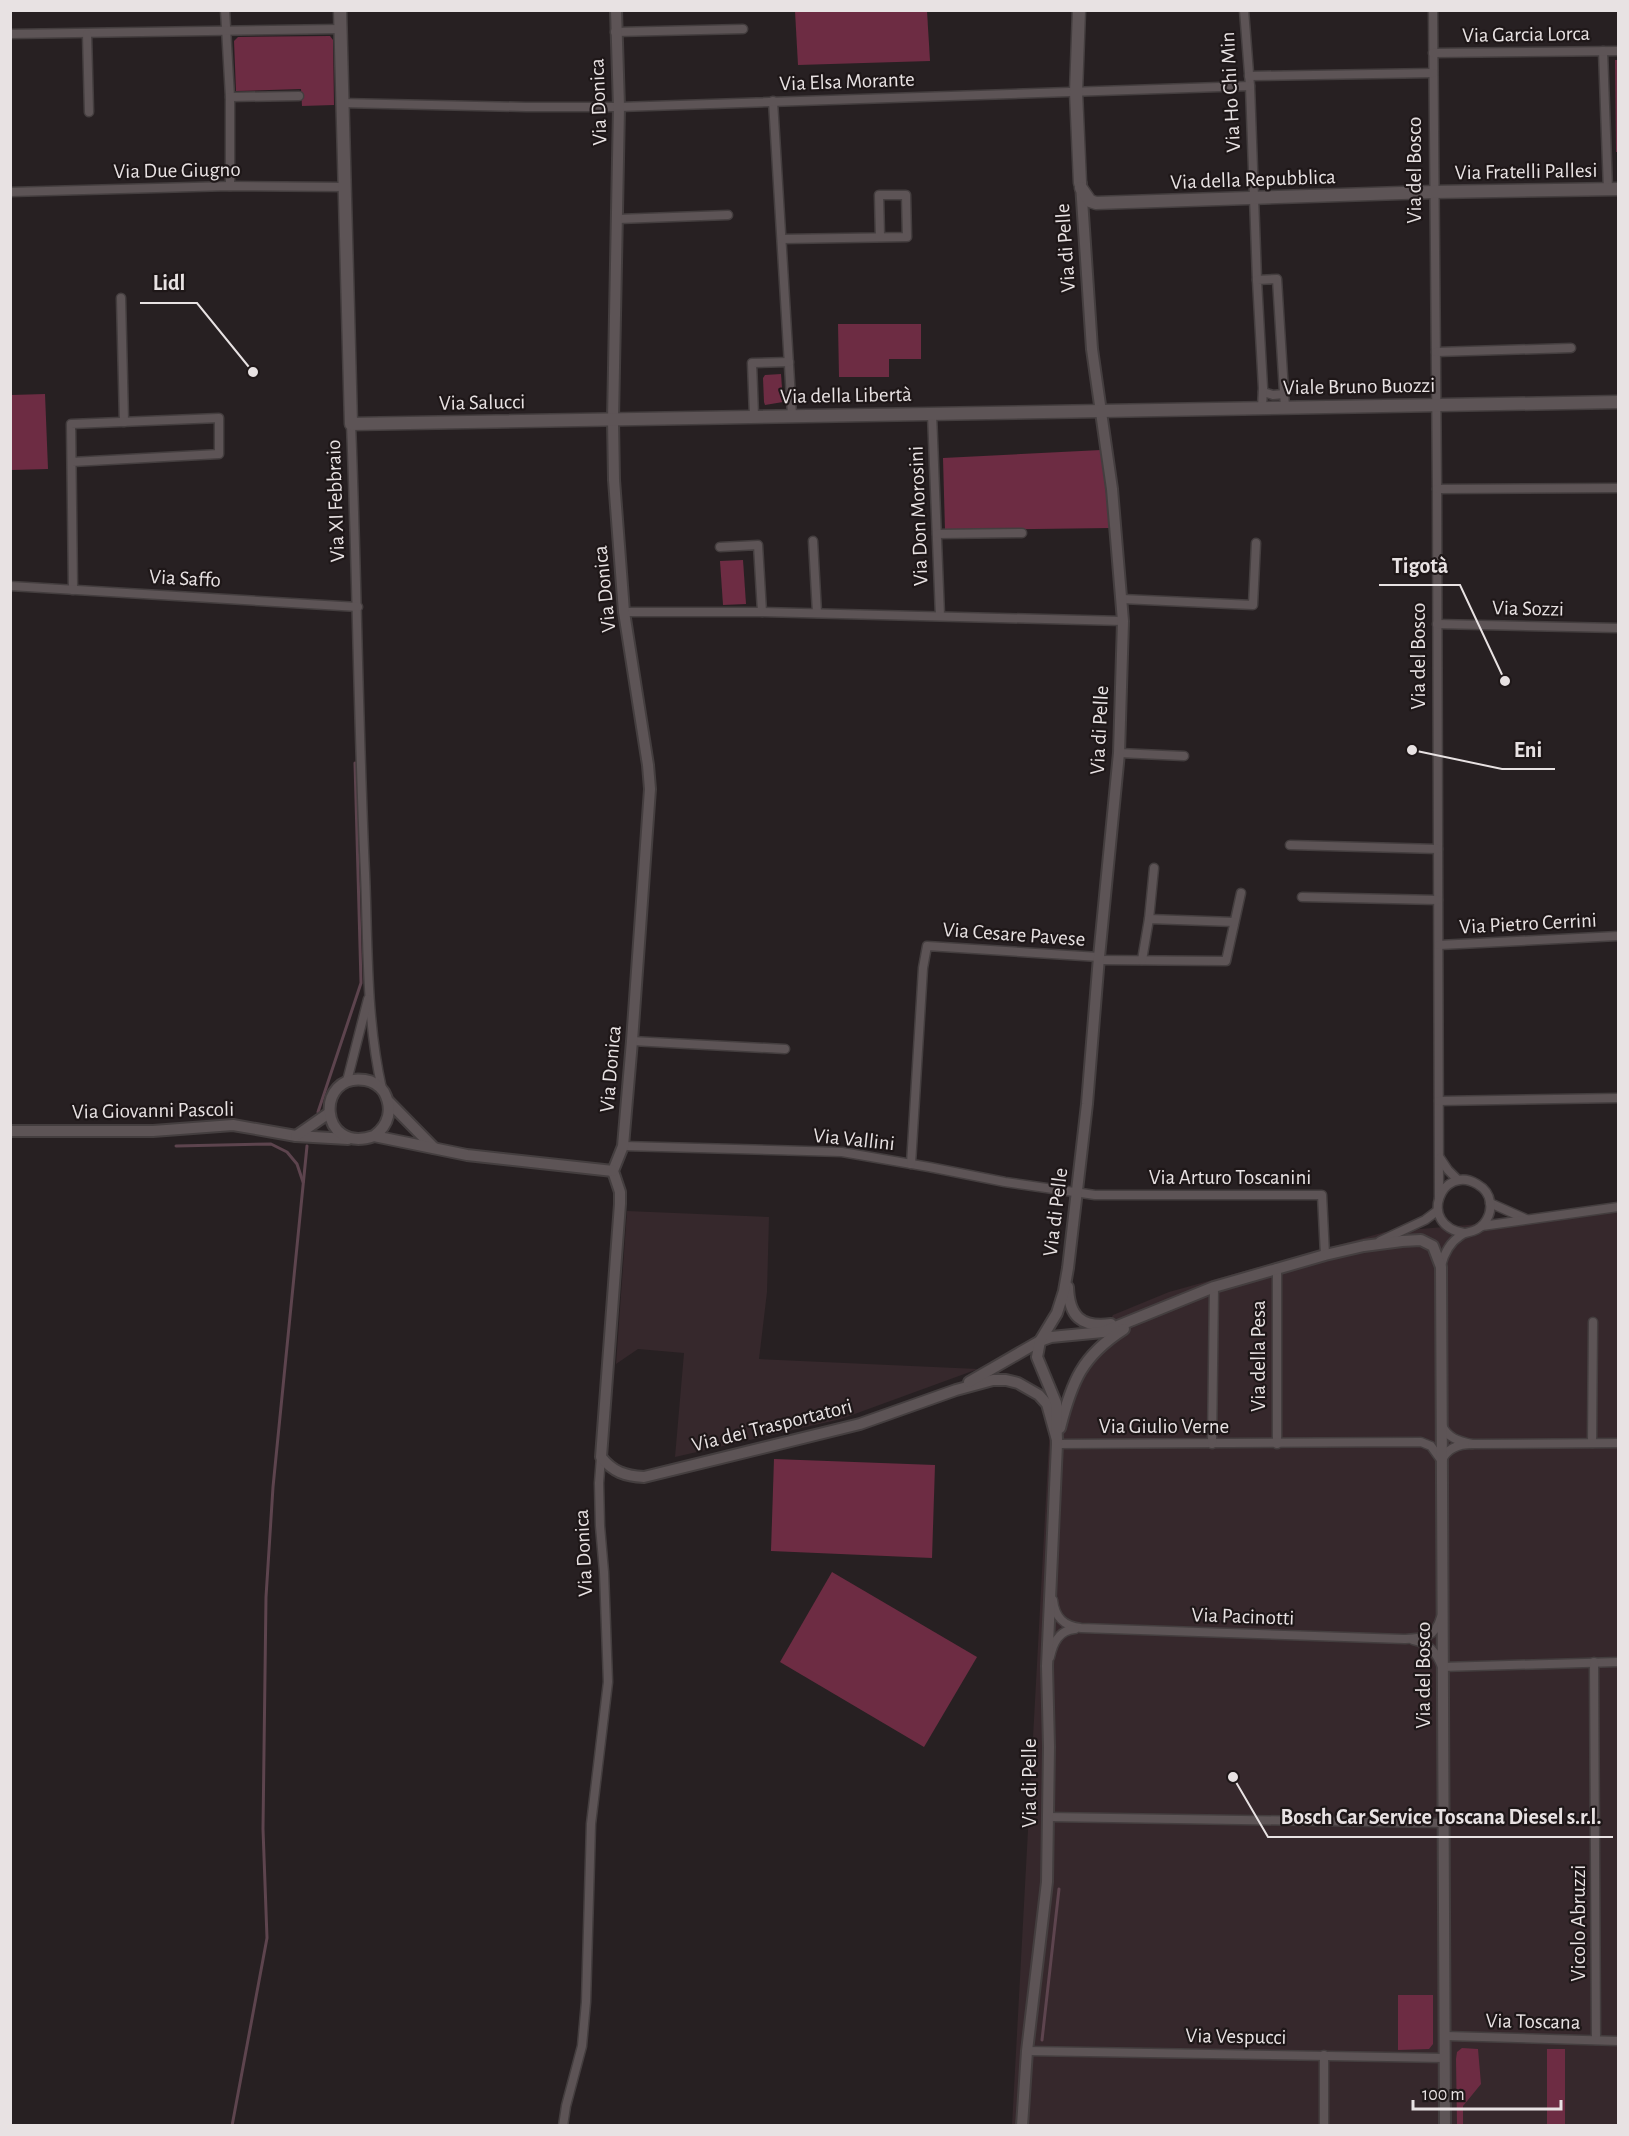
<svg xmlns="http://www.w3.org/2000/svg" width="1629" height="2136" font-family="'Alegreya Sans',sans-serif">
<style>
.built{fill:#36282c}
.green{fill:#6d2c43}
.lines{fill:none;stroke-linecap:round;stroke-linejoin:round}
.stream{stroke:#5d444e;stroke-width:3}
.minor-casing{stroke:#443e3f;stroke-width:11}
.tertiary-casing{stroke:#443e3f;stroke-width:14}
.secondary-casing{stroke:#443e3f;stroke-width:15}
.minor{stroke:#5d5456;stroke-width:8}
.tertiary{stroke:#5d5456;stroke-width:10}
.secondary{stroke:#5d5456;stroke-width:12}
.labels{text-anchor:middle;stroke-width:4.5;stroke-linejoin:round;paint-order:stroke}
.street-label{font-size:21px;fill:#e8e2e3;stroke:#1e1718}
.leader{fill:none;stroke:#e8e2e3;stroke-width:2}
.callout-dot{fill:#e8e2e3;stroke:#1e1718;stroke-width:2}
.callout-label{font-size:22px;text-anchor:middle;font-weight:bold;fill:#e8e2e3;stroke:#1e1718;stroke-width:4.5;stroke-linejoin:round;paint-order:stroke}
</style>
<rect width="100%" height="100%" fill="#272022"/>
<!-- built -->
<g class="built">
<path d="M627,1211L769,1217L767,1292L759,1359L978,1369L841,1419L675,1457L684,1353L638,1349L616,1364Z"/>
<path d="M1618,1212V2125L1012,2126L1050,1424L1113,1315L1169,1292L1385,1232Z"/>
</g>
<!-- green -->
<g class="green">
<path d="M795,11H927L930,61L798,65Z"/>
<path d="M330,36L333,40L334,105L302,106L301,89L236,91L234,41L238,37Z"/>
<path d="M1615,60H1618V152H1616Z"/>
<path d="M838,324H921V359H889V377H839Z"/>
<path d="M781,374L783,402L765,405L764,402L763,378L765,375Z"/>
<path d="M45,394L48,469L11,470V395Z"/>
<path d="M1101,450L1110,528L945,530L943,458Z"/>
<path d="M743,560L746,604L723,605L720,561Z"/>
<path d="M774,1459L935,1465L932,1558L771,1551Z"/>
<path d="M832,1572L977,1657L924,1747L780,1662Z"/>
<path d="M1398,1995H1433V2044L1429,2049L1398,2050Z"/>
<path d="M1462,2048L1478,2049L1481,2084L1463,2106V2125H1457L1456,2059L1457,2052Z"/>
<rect x="1547" y="2049" width="18" height="76"/>
</g>
<g class="lines">
<!-- stream -->
<g class="stream">
<path d="M318,1112L361,983L355,763"/>
<path d="M176,1146L271,1144L287,1152L297,1164L303,1182"/>
<path d="M1042,2040L1059,1889"/>
<path d="M232,2126L267,1938L263,1829L266,1597L273,1487L307,1146"/>
</g>
<defs>
<g id="minor">
<path d="M225,10L230,97V186"/>
<path d="M1244,10L1250,86L1257,280"/>
<path d="M1433,10L1437,489L1439,1198"/>
<path d="M615,32L743,29"/>
<path d="M10,34L340,29"/>
<path d="M87,34L89,112"/>
<path d="M1603,51L1608,190"/>
<path d="M1433,53L1618,51"/>
<path d="M1249,76L1433,73"/>
<path d="M230,97L299,96"/>
<path d="M773,101L792,415"/>
<path d="M342,103L526,107H619L1250,86"/>
<path d="M10,192L230,186L344,187"/>
<path d="M618,219L728,215"/>
<path d="M782,239L907,237L906,195H879L880,237"/>
<path d="M121,298L124,422"/>
<path d="M1436,352L1571,348"/>
<path d="M1263,392L1273,395L1284,394"/>
<path d="M1262,408L1263,388L1257,280L1277,279L1285,408"/>
<path d="M932,414L940,616"/>
<path d="M754,416L752,363L789,362"/>
<path d="M351,424C357,573 358,723 365,873C368,944 366,1019 382,1089"/>
<path d="M72,462L219,454V418L71,424L73,590"/>
<path d="M1437,489L1618,488"/>
<path d="M937,534L1022,533"/>
<path d="M813,541L817,613"/>
<path d="M720,547L758,545L762,612"/>
<path d="M10,586L358,607"/>
<path d="M1122,599L1253,605L1256,543"/>
<path d="M624,612H762L1123,621"/>
<path d="M1437,624L1618,628"/>
<path d="M1119,753L1184,756"/>
<path d="M1290,845L1438,849"/>
<path d="M1302,897L1438,900"/>
<path d="M1149,919L1154,868"/>
<path d="M1439,945L1618,936"/>
<path d="M1098,960L1226,961L1241,893"/>
<path d="M1142,960L1149,919L1234,922"/>
<path d="M632,1041L785,1049"/>
<path d="M347,1081L368,999"/>
<path d="M1439,1101L1618,1098"/>
<path d="M623,1146L842,1152L929,1167L1005,1182L1095,1195H1322L1325,1255"/>
<path d="M1440,1158L1448,1170L1458,1180"/>
<path d="M911,1164L923,968L927,946L1099,957"/>
<path d="M1490,1203L1526,1219"/>
<path d="M1482,1226L1618,1207"/>
<path d="M1380,1241L1425,1220L1437,1211"/>
<path d="M1441,1266C1444,1254 1449,1243 1460,1236C1464,1232 1468,1233 1473,1231C1485,1227 1492,1214 1490,1202C1489,1194 1484,1188 1477,1184C1442,1163 1416,1225 1464,1233"/>
<path d="M1277,1268V1444"/>
<path d="M1442,1425C1447,1438 1459,1441 1472,1444C1460,1444 1448,1447 1442,1460"/>
<path d="M1592,1443L1593,1322"/>
<path d="M1057,1444L1421,1442L1431,1446L1441,1460"/>
<path d="M1212,1444L1214,1287"/>
<path d="M1472,1444L1618,1443"/>
<path d="M1053,1600C1055,1618 1064,1626 1081,1628L1404,1639C1424,1638 1435,1638 1441,1617"/>
<path d="M1413,1640C1429,1643 1437,1653 1442,1667L1618,1662"/>
<path d="M1050,1657C1053,1643 1059,1630 1075,1629"/>
<path d="M1594,1662L1596,2040"/>
<path d="M1048,1817L1444,1823"/>
<path d="M1446,2036L1618,2041"/>
<path d="M1027,2051L1445,2058"/>
<path d="M563,2126L566,2106L582,2046L586,2002L591,1824L608,1682L604,1572L600,1526L599,1483L601,1457"/>
<path d="M1324,2126V2055"/>
</g>
<g id="tertiary">
<path d="M616,10L619,107L613,420L614,480L624,612L648,765L650,789L632,1041L623,1146L613,1171L620,1192V1204L601,1457C613,1472 625,1476 644,1477L860,1424L956,1390L993,1380H1006L1018,1383L1039,1395L1047,1404L1057,1440"/>
<path d="M389,1102L434,1148"/>
<path d="M10,1131H153L233,1125L296,1136L348,1139"/>
<path d="M296,1136L329,1113"/>
<path d="M374,1136C389,1125 393,1109 384,1092C379,1085 372,1081 365,1080C315,1072 318,1155 374,1136L467,1155L613,1171"/>
<path d="M1068,1287C1069,1316 1081,1328 1111,1324"/>
<path d="M969,1382L1040,1341L1051,1337L1103,1332L1214,1287L1325,1255L1364,1246L1402,1241L1421,1240L1433,1246L1441,1267L1445,2126"/>
<path d="M1060,1428C1072,1381 1082,1356 1124,1329"/>
<path d="M1022,2126L1027,2051L1047,1882L1049,1747L1047,1666L1057,1444L1056,1403L1037,1357L1040,1341L1057,1313L1064,1291L1068,1268L1087,1104L1099,957L1119,753L1123,621L1112,489L1092,349L1081,184"/>
</g>
<g id="secondary">
<path d="M340,10L351,424L1618,402"/>
<path d="M1079,10L1076,92L1080,183"/>
<path d="M1081,188L1090,201L1096,203L1433,192L1618,189"/>
</g>
</defs>
<!-- minor casing -->
<use href="#minor" class="minor-casing"/>
<!-- tertiary casing -->
<use href="#tertiary" class="tertiary-casing"/>
<!-- secondary casing -->
<use href="#secondary" class="secondary-casing"/>
<!-- minor -->
<use href="#minor" class="minor"/>
<!-- tertiary -->
<use href="#tertiary" class="tertiary"/>
<!-- secondary -->
<use href="#secondary" class="secondary"/>
</g>
<g class="labels">
<!-- street labels -->
<g class="street-label">
<text transform="translate(1526 34) rotate(-1)" y="7">Via Garcia Lorca</text>
<text transform="translate(847 81) rotate(-2)" y="7">Via Elsa Morante</text>
<text transform="translate(1230 92) rotate(-93)" y="7">Via Ho Chi Min</text>
<text transform="translate(598 102) rotate(-92)" y="7">Via Donica</text>
<text transform="translate(177 170) rotate(-1)" y="7">Via Due Giugno</text>
<text transform="translate(1414 170) rotate(-90)" y="7">Via del Bosco</text>
<text transform="translate(1526 171) rotate(-1)" y="7">Via Fratelli Pallesi</text>
<text transform="translate(1253 179) rotate(-2)" y="7">Via della Repubblica</text>
<text transform="translate(1065 248) rotate(-94)" y="7">Via di Pelle</text>
<text transform="translate(1359 386) rotate(-1)" y="7">Viale Bruno Buozzi</text>
<text transform="translate(846 395) rotate(-1)" y="7">Via della Libertà</text>
<text transform="translate(482 402) rotate(-1)" y="7">Via Salucci</text>
<text transform="translate(335 501) rotate(-92)" y="7">Via XI Febbraio</text>
<text transform="translate(918 516) rotate(-92)" y="7">Via Don Morosini</text>
<text transform="translate(185 578) rotate(3)" y="7">Via Saffo</text>
<text transform="translate(604 589) rotate(-96)" y="7">Via Donica</text>
<text transform="translate(1528 608) rotate(1)" y="7">Via Sozzi</text>
<text transform="translate(1418 656) rotate(-90)" y="7">Via del Bosco</text>
<text transform="translate(1099 730) rotate(-87)" y="7">Via di Pelle</text>
<text transform="translate(1528 923) rotate(-3)" y="7">Via Pietro Cerrini</text>
<text transform="translate(1014 934) rotate(4)" y="7">Via Cesare Pavese</text>
<text transform="translate(610 1069) rotate(-85)" y="7">Via Donica</text>
<text transform="translate(153 1110) rotate(-1)" y="7">Via Giovanni Pascoli</text>
<text transform="translate(854 1139) rotate(6)" y="7">Via Vallini</text>
<text x="1230" y="1184">Via Arturo Toscanini</text>
<text transform="translate(1055 1212) rotate(-83)" y="7">Via di Pelle</text>
<text transform="translate(1258 1356) rotate(-90)" y="7">Via della Pesa</text>
<text transform="translate(772 1425) rotate(-14)" y="7">Via dei Trasportatori</text>
<text x="1164" y="1433">Via Giulio Verne</text>
<text transform="translate(583 1553) rotate(-93)" y="7">Via Donica</text>
<text transform="translate(1243 1616) rotate(2)" y="7">Via Pacinotti</text>
<text transform="translate(1423 1675) rotate(-90)" y="7">Via del Bosco</text>
<text transform="translate(1029 1783) rotate(-90)" y="7">Via di Pelle</text>
<text transform="translate(1578 1923) rotate(-90)" y="7">Vicolo Abruzzi</text>
<text transform="translate(1533 2021) rotate(1)" y="7">Via Toscana</text>
<text transform="translate(1236 2036) rotate(1)" y="7">Via Vespucci</text>
</g>
</g>
<!-- callouts -->
<path class="leader" d="M253 372L197 303H140M1505 681L1460 585H1379M1412 750L1502 769H1555M1233 1777L1268 1837H1613"/>
<g class="callout-dot">
<circle cx="253" cy="372" r="6"/>
<circle cx="1505" cy="681" r="6"/>
<circle cx="1412" cy="750" r="6"/>
<circle cx="1233" cy="1777" r="6"/>
</g>
<g class="callout-label">
<text x="169" y="290">Lidl</text>
<text x="1420" y="573">Tigotà</text>
<text x="1528" y="757">Eni</text>
<text x="1441" y="1824">Bosch Car Service Toscana Diesel s.r.l.</text>
</g>
<!-- border -->
<rect width="1629" height="2136" fill="none" stroke="#e8e2e3" stroke-width="24"/>
<!-- scale -->
<path d="M1413 2100v9h148v-9" fill="none" stroke="#e8e2e3" stroke-width="3"/>
<text x="1422" y="2100" font-size="18" fill="#e8e2e3" stroke="#1e1718" stroke-width="4.5" paint-order="stroke">100 m</text>
</svg>
